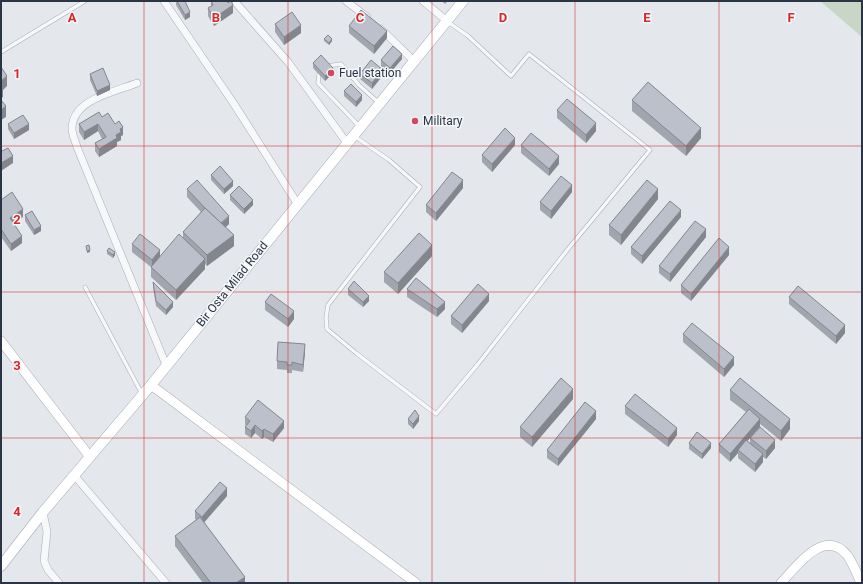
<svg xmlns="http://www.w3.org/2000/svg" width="863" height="584" font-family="Roboto,sans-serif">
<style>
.green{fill:#c9d6c5}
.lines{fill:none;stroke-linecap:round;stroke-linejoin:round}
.lane-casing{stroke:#a9aeb7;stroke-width:4.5}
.street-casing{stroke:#a9aeb7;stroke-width:8}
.secondary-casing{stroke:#a9aeb7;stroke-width:10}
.primary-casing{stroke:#a3abb8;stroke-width:11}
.lane{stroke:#f7f8fa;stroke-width:3.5}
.street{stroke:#f7f8fa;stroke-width:7}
.secondary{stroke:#fff;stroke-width:9}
.primary{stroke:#fff;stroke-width:10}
.wall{fill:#a1a5ae;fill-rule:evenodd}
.shaded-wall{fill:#83868d}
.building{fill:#bbc0ca;stroke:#83868d}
.grid{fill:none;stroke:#d62828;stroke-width:1;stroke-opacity:0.55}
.poi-dot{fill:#d1495b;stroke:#f4f6f9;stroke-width:1.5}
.labels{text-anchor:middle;stroke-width:3;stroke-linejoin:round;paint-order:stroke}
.poi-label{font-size:12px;fill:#2b3445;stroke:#f4f6f9;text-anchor:start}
.street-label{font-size:12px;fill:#2b3445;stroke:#f4f6f9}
.grid-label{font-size:13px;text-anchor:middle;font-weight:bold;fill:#d62828;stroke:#f4f6f9;stroke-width:3;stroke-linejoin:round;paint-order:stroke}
</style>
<rect width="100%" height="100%" fill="#e4e7ec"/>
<!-- green -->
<path class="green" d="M820,1H862V37Z"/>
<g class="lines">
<defs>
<g id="lane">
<path d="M1,52L85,1"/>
<path d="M327,66L341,64L359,85L379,103"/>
<path d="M319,74L318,83L359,126"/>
<path d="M354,136L389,160L420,187L328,305L326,318L327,329L356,353L436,414L478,364L568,249L650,150L529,54L511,76L468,36L448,22"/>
<path d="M85,287L142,394"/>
</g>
<g id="street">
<path d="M164,1L234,104L297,203"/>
<path d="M346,1L367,17"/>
<path d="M423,1L447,21"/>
<path d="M236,3L288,62L347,143"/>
<path d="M381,29L414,61"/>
<path d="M137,83C115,92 72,99 72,129C72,135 76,142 77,147L166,365"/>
<path d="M74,475L166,583"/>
<path d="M43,512L47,532L44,561L48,570L59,583"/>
</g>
<g id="secondary">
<path d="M1,341L90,457"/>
<path d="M151,385L416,583"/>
<path d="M781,583C796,567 824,527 847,555C853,563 857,574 861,583"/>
</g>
<path id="primary" d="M1,566L43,512L151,385L463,1"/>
</defs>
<!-- lane casing -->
<use href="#lane" class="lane-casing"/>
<!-- street casing -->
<use href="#street" class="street-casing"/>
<!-- secondary casing -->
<use href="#secondary" class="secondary-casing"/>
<!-- primary casing -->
<use href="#primary" class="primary-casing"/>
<!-- lane -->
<use href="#lane" class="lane"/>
<!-- street -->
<use href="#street" class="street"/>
<!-- secondary -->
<use href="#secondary" class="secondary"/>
<!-- primary -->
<use href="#primary" class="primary"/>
</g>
<!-- wall -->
<g class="wall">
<path d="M176,1H185L190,17L185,20L176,5Z"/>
<path d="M211,1L233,13L214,26L208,16V8L211,7Z"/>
<path d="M442,1H448L445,4Z"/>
<path d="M275,24L301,33L284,45L275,32Z"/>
<path d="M349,26L387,38L374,54L349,33Z"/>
<path d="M324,39L332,41L329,45L324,41Z"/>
<path d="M402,59L390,73L381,66V60Z"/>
<path d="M313,63L333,73L325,81L313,68Z"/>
<path d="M90,74L110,90L97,96L90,80Z"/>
<path d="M360,74L383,75L372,89L360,79Z"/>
<path d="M344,91L362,100L356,107L344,96Z"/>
<path d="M632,100L701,138L686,156L632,111Z"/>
<path d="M557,110L596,131L586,143L557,118Z"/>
<path d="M102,117L115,124L123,135L121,136V140L117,142V146L99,157L95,151V143L102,139L98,131L84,140L79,132V124Z"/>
<path d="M8,124L29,130L14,139L8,129Z"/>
<path d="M515,145L492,172L482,162V155Z"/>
<path d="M521,145L559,164L549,176L521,153Z"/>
<path d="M211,175L233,186L224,194L211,180Z"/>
<path d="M463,188L436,221L426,212V205Z"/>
<path d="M187,189L229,224L226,227L234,246L207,266L205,264V269L176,300L151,277V267L132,252V244L160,257L183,238V232L201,212L187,197Z"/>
<path d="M572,192L551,219L540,210V202Z"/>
<path d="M230,195L253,205L244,214L230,200Z"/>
<path d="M658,199L621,245L609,235V225Z"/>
<path d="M1,200L23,217L14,223L22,243L11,251L1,237Z"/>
<path d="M25,215L41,231L34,235L25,221Z"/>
<path d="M681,217L642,264L631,254V247Z"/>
<path d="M706,237L670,282L659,273V266Z"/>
<path d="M107,251L115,255L113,258L107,254Z"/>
<path d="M729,255L691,301L681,293V285Z"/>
<path d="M432,256L398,294L384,282V272Z"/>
<path d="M153,282L173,307L166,315L156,306L153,287Z"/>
<path d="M348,289L369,301L363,307L348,295Z"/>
<path d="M407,289L445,309L437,317L407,297Z"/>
<path d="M789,297L845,333L836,344L789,304Z"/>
<path d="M489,301L462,333L451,324V316Z"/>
<path d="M265,302L294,319L288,327L265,310Z"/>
<path d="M683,334L734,365L724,377L683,342Z"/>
<path d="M305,352L303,372L292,370V373H287V370L277,369V361Z"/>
<path d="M730,390L790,429L781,441L760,424V427L775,448L766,459L763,457V462L755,472L738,458V453L730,462L719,452V444L746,412L730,400ZM750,438V443L747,441Z"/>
<path d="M573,399L532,447L520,437V427Z"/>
<path d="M625,406L677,435L668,447L625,414Z"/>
<path d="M245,417L284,428L273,442L264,437L262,439L255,433L251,438L245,434V427L246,426L245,424Z"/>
<path d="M408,419L419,421L413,429L408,424Z"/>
<path d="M596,419L558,466L547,458V450Z"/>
<path d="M689,443L711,448L702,459L689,449Z"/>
<path d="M227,496L204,522L245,583H203L175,546V536L197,520L195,519V511Z"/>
</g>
<!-- shaded-wall -->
<g class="shaded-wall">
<path d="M233,5V13L214,26V18Z"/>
<path d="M190,12V17L185,20V15Z"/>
<path d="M301,25V33L284,45V37Z"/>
<path d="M387,31V38L374,54V46Z"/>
<path d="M332,39V41L329,45V43Z"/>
<path d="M402,54V59L390,73V68Z"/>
<path d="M333,68V73L325,81V76Z"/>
<path d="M383,70V75L372,89V83Z"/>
<path d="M7,76V86L3,90V97L1,98V81Z"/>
<path d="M110,85V90L97,96V91Z"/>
<path d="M362,95V100L356,107V102Z"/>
<path d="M6,106V117L1,120V110Z"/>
<path d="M596,123V131L586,143V135Z"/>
<path d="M29,124V130L14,139V133Z"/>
<path d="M98,124V131L84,140V132Z"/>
<path d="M123,127V135L121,136V140L117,142V146L99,157V149L116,135L120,129Z"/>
<path d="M701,128V138L686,156V146Z"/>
<path d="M515,138V145L492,172V164Z"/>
<path d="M13,156V163L1,171V163Z"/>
<path d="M559,156V164L549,176V169Z"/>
<path d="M463,180V188L436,221V213Z"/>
<path d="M233,181V186L224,194V189Z"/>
<path d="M572,185V192L551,219V211Z"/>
<path d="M658,189V199L621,245V235Z"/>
<path d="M253,200V205L244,214V209Z"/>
<path d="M23,209V217L10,226V218Z"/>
<path d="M681,210V217L642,264V256Z"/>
<path d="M229,216V224L220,232V225Z"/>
<path d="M41,226V231L34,235V230Z"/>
<path d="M706,229V237L670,282V274Z"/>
<path d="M234,235V246L207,266V255Z"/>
<path d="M22,236V243L11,251V244Z"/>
<path d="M432,245V256L398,294V283Z"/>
<path d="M729,247V255L691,301V294Z"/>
<path d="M90,250V252L87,253V251Z"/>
<path d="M160,250V258L152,268V260Z"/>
<path d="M115,252V255L113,258V255Z"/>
<path d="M205,259V269L176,300V290Z"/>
<path d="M489,294V301L462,333V325Z"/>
<path d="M369,296V301L363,307V302Z"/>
<path d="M173,302V307L166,315V310Z"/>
<path d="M445,302V309L437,317V309Z"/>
<path d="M294,311V319L288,327V319Z"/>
<path d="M845,325V333L836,344V336Z"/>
<path d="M305,344V352L303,372V365Z"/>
<path d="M734,357V365L724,377V369Z"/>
<path d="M573,389V399L532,447V437Z"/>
<path d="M596,411V419L558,466V459Z"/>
<path d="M419,416V421L413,429V424Z"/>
<path d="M760,419V426L739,451L738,450V453L730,462V454Z"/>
<path d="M790,419V429L781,441V431Z"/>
<path d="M284,421V428L273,442V434Z"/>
<path d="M255,425V433L251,438V431Z"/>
<path d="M677,428V435L668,447V439Z"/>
<path d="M264,429V437L262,439V431Z"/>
<path d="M775,440V448L766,459V451Z"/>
<path d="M711,443V448L702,459V454Z"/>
<path d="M763,454V462L755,472V464Z"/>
<path d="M227,488V496L202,525V517Z"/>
<path d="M245,577V583H236Z"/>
</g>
<!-- building -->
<g class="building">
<path d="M177,1H185L190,12L185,15Z"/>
<path d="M211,1H227L228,3L231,1L233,5L214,18L208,8L213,5Z"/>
<path d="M361,10L387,31L374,46L349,26Z"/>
<path d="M292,12L301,25L284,37L275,24Z"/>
<path d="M328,35L332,39L329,43L324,39Z"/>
<path d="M393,46L402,54L390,68L381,60Z"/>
<path d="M321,55L333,68L325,76L313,63Z"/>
<path d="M371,60L383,70L372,83L360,74Z"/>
<path d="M1,67L7,76L1,81Z"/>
<path d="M103,68L110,85L97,91L90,74Z"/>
<path d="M648,82L701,128L686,146L632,100Z"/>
<path d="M351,84L362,95L356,102L344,91Z"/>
<path d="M567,99L596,123L586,135L557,110Z"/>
<path d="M1,100L6,106L1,110Z"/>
<path d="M99,112L102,117L108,113L115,124L119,121L123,127L120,129L121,132L116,135L117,138L99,149L95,143L106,137L98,124L84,132L79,124Z"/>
<path d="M23,115L29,124L14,133L8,124Z"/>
<path d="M505,128L515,138L492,164L482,155Z"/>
<path d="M531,133L559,156L549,169L521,145Z"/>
<path d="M8,148L13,156L1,163V149L2,151Z"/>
<path d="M220,166L233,181L224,189L211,175Z"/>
<path d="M452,172L463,180L436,213L426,205Z"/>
<path d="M561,176L572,185L551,211L540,202Z"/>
<path d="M197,180L229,216L221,223L205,208L187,189Z"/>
<path d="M647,180L658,189L621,235L609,225Z"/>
<path d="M239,186L253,200L244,209L230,195Z"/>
<path d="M12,192L23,209L10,218L22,236L11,244L1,229V200Z"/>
<path d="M670,201L681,210L642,256L631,247Z"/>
<path d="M205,208L234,235L207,255L183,232Z"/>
<path d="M32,211L41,226L34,230L25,215Z"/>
<path d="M695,221L706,229L670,274L659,266Z"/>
<path d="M419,233L432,245L398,283L384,272Z"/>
<path d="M140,234L160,250L152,260L132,244Z"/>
<path d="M179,234L205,259L176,290L151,267Z"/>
<path d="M719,238L729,247L691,294L681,285Z"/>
<path d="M89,245L90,250L87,251L86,246Z"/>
<path d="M109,248L115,252L113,255L107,251Z"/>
<path d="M416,278L445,302L437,309L407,289Z"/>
<path d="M354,281L369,296L363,302L348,289Z"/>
<path d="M153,282L173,302L166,310L156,301Z"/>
<path d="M478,284L489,294L462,325L451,316Z"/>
<path d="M798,286L845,325L836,336L789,297Z"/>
<path d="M271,294L294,311L288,319L265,302Z"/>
<path d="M692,323L734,357L724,369L683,334Z"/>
<path d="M278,342L305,344L303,365L292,362V365H287V362L277,361Z"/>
<path d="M561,378L573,389L532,437L520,427Z"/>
<path d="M740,378L790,419L781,431L730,390Z"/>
<path d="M635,394L677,428L668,439L625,406Z"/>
<path d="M258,400L284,421L273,434L264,429L262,431L255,425L251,431L245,427L250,421L245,417Z"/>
<path d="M585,402L596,411L558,459L547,450Z"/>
<path d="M749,409L760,419L730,454L719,444Z"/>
<path d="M415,410L419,416L413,424L408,419Z"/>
<path d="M760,427L775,440L766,451L750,438Z"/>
<path d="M697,432L711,443L702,454L689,443Z"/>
<path d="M746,440L763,454L755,464L738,450Z"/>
<path d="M220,482L227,488L202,517L195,511Z"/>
<path d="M200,517L245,577L236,583H211L175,536Z"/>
</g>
<!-- grid -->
<path class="grid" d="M144,1V583M288,1V583M432,1V583M575,1V583M719,1V583M1,146H862M1,292H862M1,438H862"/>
<!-- markers -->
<g class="poi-dot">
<circle cx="331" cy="73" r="4"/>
<circle cx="415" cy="121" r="4"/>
</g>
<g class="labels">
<!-- poi labels -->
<g class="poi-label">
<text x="339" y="77">Fuel station</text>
<text x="423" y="125">Military</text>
</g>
<!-- street labels -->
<g class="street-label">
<text transform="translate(232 284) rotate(-51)" y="4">Bir Osta Milad Road</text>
</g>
</g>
<g class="grid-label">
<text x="72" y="22">A</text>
<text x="216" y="22">B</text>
<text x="360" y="22">C</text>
<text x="503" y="22">D</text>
<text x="647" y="22">E</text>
<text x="791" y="22">F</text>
<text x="17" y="78">1</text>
<text x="17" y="224">2</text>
<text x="17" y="370">3</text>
<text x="17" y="516">4</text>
</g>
<!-- border -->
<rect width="863" height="584" fill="none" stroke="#2b3445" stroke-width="4"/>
</svg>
